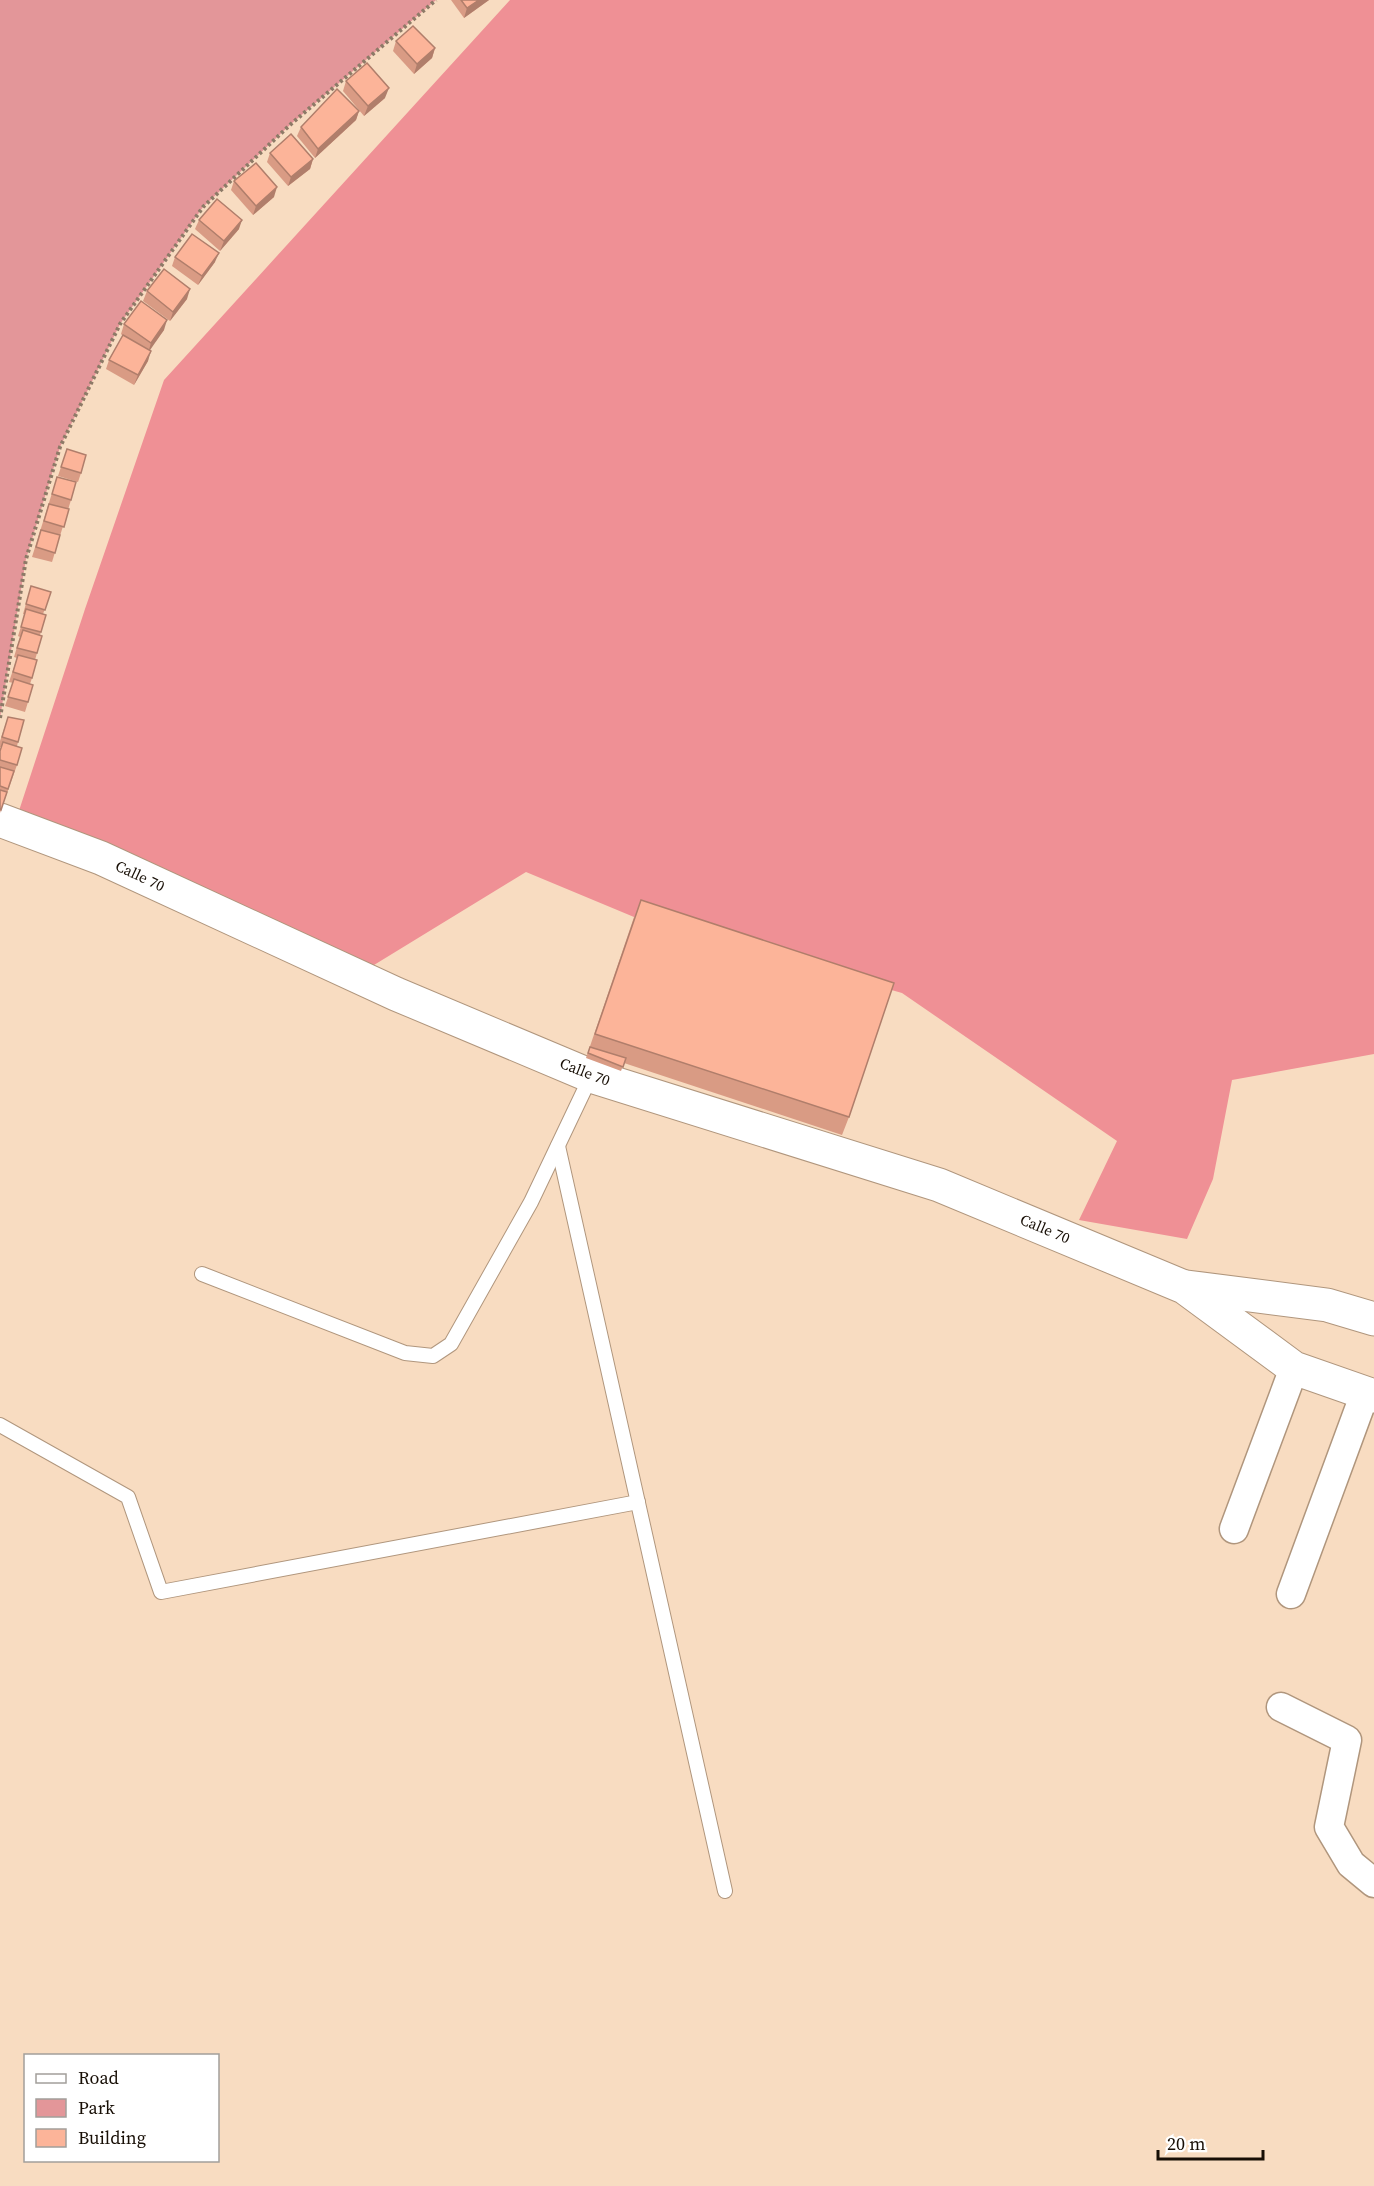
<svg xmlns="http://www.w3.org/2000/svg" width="1374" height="2186" font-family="'Source Serif 4',serif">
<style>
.green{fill:#e39699}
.forest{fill:#ef9095}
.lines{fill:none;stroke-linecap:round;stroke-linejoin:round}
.lane-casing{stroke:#b0967d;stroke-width:16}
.street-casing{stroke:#b0967d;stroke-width:31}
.secondary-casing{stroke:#b0967d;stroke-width:35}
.path{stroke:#8d7a67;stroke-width:4;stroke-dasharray:3 3;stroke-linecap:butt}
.lane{stroke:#fff;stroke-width:14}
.street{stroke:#fff;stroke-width:28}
.secondary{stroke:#fff;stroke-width:33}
.wall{fill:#d99b84}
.shaded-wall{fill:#b07e6b}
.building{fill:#fcb499;stroke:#b07e6b;stroke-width:1.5}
.labels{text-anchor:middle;stroke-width:6;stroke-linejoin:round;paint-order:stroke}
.street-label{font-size:15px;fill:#170e05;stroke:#fff}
</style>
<rect width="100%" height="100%" fill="#f8dcc1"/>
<!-- green -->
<path class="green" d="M0,0H436L291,124L203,207L120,324L60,447L26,559L0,718Z"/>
<!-- forest -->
<path class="forest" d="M510,0H1374V1054L1232,1080L1213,1179L1187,1239L1079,1220L1117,1141L902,993L634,917L526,872L356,976L14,826L85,609L164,380Z"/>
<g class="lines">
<defs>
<g id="lane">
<path d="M558,1146L725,1891"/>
<path d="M202,1274L405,1353L433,1356L451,1344L531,1202L591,1076"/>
<path d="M0,1425L128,1497L161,1592L638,1502"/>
</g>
<g id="street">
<path d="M1234,1529L1294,1368"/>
<path d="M1291,1594L1365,1393"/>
<path d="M1281,1707L1347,1740L1329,1827L1351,1864L1374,1883"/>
</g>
<g id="secondary">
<path d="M0,820L101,858L396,994L591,1076L939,1185L1184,1287L1294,1368L1374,1396"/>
<path d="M1187,1287L1327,1305L1374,1319"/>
</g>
</defs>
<!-- lane casing -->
<use href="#lane" class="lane-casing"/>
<!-- street casing -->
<use href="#street" class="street-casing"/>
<!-- secondary casing -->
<use href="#secondary" class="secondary-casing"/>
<!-- path -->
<path class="path" d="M0,718L26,559L60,447L120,324L203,207L291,124L436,0"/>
<!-- lane -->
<use href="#lane" class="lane"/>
<!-- street -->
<use href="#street" class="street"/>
<!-- secondary -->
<use href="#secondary" class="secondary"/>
</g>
<!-- wall -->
<g class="wall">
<path d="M451,0H489L464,18Z"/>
<path d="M396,41L435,48L432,58L414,74L393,51Z"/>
<path d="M346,81L385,98L364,116L343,91Z"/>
<path d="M359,111L356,120L315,158L297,136L301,127Z"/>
<path d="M270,153L313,159L310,169L288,186L267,162Z"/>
<path d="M234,181L274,197L253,215L231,190Z"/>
<path d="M199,220L239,229L220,251L195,229Z"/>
<path d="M175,257L215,262L198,285L172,266Z"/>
<path d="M147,291L187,299L170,321L143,301Z"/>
<path d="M124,324L164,330L149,350L148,361L134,385L106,369L109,360L123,336L121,334Z"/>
<path d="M67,449L81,473L78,482L58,476Z"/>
<path d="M57,477L71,500L52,562L32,557Z"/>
<path d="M31,586L51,592L43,614L46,615L40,635L42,636L35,660L32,678L30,684L28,702L25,712L5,706L13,683L9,682L17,658L14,657L20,637L18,636L25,614H23Z"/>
<path d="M8,717L18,742L17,746V765L0,813V750L1,747H0V741Z"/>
<path d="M634,917L849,1117L842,1135L624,1063L621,1071L586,1058Z"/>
</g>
<!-- shaded-wall -->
<g class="shaded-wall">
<path d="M479,0H489L464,18L467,8Z"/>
<path d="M435,48L432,58L414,74L417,64Z"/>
<path d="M389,88L385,98L364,116L368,106Z"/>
<path d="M359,111L356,120L315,158L318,149Z"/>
<path d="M313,159L310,169L288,186L291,177Z"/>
<path d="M277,187L274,197L253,215L256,206Z"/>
<path d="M242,220L239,229L220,251L224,241Z"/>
<path d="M219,253L215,262L198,285L202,276Z"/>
<path d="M190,289L187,299L170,321L173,312Z"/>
<path d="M167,320L164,330L148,353L151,343Z"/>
<path d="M151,351L148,361L134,385L138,375Z"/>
</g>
<!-- building -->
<g class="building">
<path d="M461,0H479L467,8Z"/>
<path d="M413,26L435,48L417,64L396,41Z"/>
<path d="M367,63L389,88L368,106L346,81Z"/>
<path d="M337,89L359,111L318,149L301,127Z"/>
<path d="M291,134L313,159L291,177L270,153Z"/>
<path d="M256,163L277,187L256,206L234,181Z"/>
<path d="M217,199L242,220L224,241L199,220Z"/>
<path d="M192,234L219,253L202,276L175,257Z"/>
<path d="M164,269L190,289L173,312L147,291Z"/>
<path d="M141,301L167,320L151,343L124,324Z"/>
<path d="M123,335L151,351L138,375L109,360Z"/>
<path d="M67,449L86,455L81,473L61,467Z"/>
<path d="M57,477L76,482L71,500L52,494Z"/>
<path d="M49,504L69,509L64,527L44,521Z"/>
<path d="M41,530L60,535L55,553L36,547Z"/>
<path d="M31,586L51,592L45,610L26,604Z"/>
<path d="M26,609L46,615L41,632L21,627Z"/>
<path d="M23,630L42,636L37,653L17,648Z"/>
<path d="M18,655L37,660L32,678L13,672Z"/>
<path d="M14,679L33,685L28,702L8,697Z"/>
<path d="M8,717L24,720L18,742L2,737Z"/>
<path d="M3,742L22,748L17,765L0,760V751Z"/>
<path d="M0,767L14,771L8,789L0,786Z"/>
<path d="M0,790L7,792L1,810L0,809Z"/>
<path d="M641,900L894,983L849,1117L595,1034Z"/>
<path d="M590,1047L626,1058L623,1067L588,1053Z"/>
</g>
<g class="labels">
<!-- street labels -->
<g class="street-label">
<text transform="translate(140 876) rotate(25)" y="5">Calle 70</text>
<text transform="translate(585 1072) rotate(21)" y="5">Calle 70</text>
<text transform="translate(1045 1229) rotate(23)" y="5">Calle 70</text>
</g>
</g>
<!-- legend -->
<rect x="24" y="2054" width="195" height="108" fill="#ffffff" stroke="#a29f9b" stroke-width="1.5"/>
<rect x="36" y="2074" width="30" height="9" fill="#ffffff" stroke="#a29f9b" stroke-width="1.5"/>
<text x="78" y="2084" font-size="18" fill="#170e05">Road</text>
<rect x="36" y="2099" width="30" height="18" fill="#e39699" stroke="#a29f9b" stroke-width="1.5"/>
<text x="78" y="2114" font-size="18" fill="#170e05">Park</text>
<rect x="36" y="2129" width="30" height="18" fill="#fcb499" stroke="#a29f9b" stroke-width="1.5"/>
<text x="78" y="2144" font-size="18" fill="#170e05">Building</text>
<!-- scale -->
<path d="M1158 2150v9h105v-9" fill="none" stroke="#170e05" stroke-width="3"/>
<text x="1167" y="2150" font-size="18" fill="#170e05" stroke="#ffffff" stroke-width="4.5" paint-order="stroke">20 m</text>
</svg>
